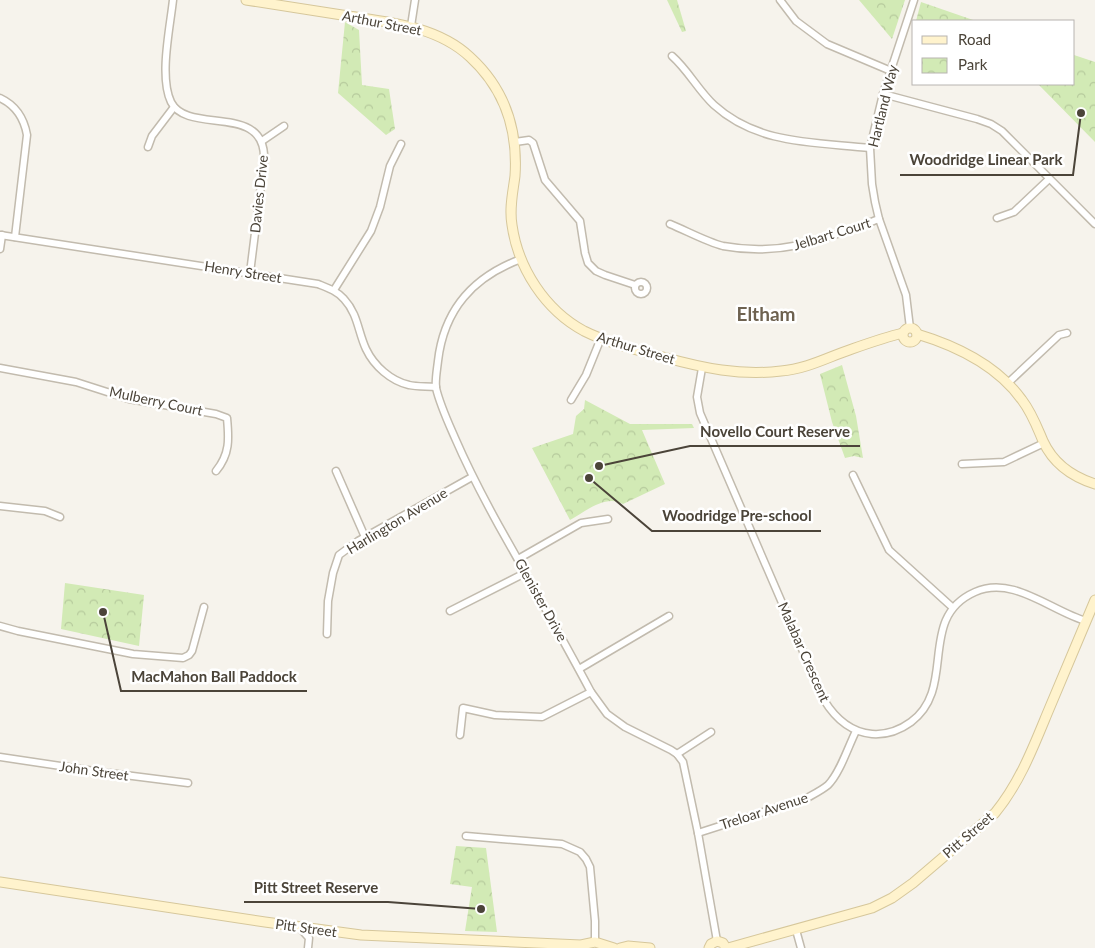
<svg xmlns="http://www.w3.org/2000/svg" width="1095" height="948" font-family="Lato,sans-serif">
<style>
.park{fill:url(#park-crowns)}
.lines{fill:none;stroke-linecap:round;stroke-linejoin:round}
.street-casing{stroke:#c2bbae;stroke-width:9}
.secondary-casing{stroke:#d6c79b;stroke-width:11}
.street{stroke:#fff;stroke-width:6}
.secondary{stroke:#fff3cd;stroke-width:9}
.labels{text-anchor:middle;stroke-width:5;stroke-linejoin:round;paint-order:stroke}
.street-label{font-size:14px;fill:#4b4439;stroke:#fff}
.district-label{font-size:19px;font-weight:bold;fill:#6e6250;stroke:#fff}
.leader{fill:none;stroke:#4b4439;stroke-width:2}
.callout-dot{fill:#4b4439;stroke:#fff;stroke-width:2}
.callout-label{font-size:15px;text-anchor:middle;font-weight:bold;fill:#4b4439;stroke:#fff;stroke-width:5;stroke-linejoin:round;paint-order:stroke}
</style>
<defs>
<pattern id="park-crowns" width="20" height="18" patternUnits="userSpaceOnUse" patternTransform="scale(1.25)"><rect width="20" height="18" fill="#d2eab5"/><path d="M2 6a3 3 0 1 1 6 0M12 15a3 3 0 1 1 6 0" fill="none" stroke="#b6ca9c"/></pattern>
</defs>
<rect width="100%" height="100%" fill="#f6f3ec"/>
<!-- park -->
<g class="park">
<path d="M667,0H677L686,31L682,32Z"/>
<path d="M859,0H905L892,39Z"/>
<path d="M921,2L976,21H916Z"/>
<path d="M345,22L359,30L362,85L389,89L395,129L386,135L338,93Z"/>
<path d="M1074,55L1095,62V142L1038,84H1074Z"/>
<path d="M842,365L856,416L863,458L854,456L845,458L832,422L820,374Z"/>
<path d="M585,400L630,424H692L694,428L642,430L665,484L623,504C606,494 586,511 570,520L532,448L573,434L576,416L584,409Z"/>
<path d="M65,583L144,595L139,646L61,629Z"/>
<path d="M456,846L486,848L497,932L465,931L472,887L450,884Z"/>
</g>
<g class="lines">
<defs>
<g id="street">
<path d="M173,0C170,28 159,77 171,102C188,136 267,101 264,161L250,273"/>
<path d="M780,0L796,21L827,44L891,71"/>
<path d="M411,26L415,0"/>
<path d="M672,56C688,70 698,90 714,105C758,145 815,142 870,148"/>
<path d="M883,94L977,119L991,124L1002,131L1095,224"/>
<path d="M0,98C15,105 24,118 27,135L15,237"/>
<path d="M262,141L284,126"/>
<path d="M515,142L529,140L533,143L545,180L580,221L585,253L588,263L596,271L605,275L635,285"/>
<path d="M148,147L152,136L174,107"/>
<path d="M997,218L1014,212L1049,179"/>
<path d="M670,224C687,231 707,242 723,246C783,257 825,239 879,219"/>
<path d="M0,235L318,284C328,288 337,291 344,299C358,314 358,332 366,349C374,366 391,381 409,385C417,387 428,386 436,387"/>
<path d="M0,249L2,235"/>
<path d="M521,259C473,277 444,309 438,361C437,370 435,380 436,388C440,405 448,422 455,438C468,468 483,497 499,526C530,581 561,636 591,692L607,714L625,727L671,750L677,754L683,762L698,833L717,941"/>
<circle cx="641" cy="288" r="6"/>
<path d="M334,290L371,231L380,207L390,166L401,144"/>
<path d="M910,328L906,295L879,219L875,202L872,184L870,148L883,94L914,0"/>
<path d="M0,368L76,382L129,399L216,414L227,418C229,439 230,454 216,471"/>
<path d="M702,368L697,397L700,413L824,700C835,718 850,732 872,734C886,735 900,730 911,722C958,687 916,618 975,592C1013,575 1051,611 1086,621"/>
<path d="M1008,383L1059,335L1067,333"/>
<path d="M571,400L586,375L601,338"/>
<path d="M962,464L1004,462L1044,443"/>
<path d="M336,471L365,537"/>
<path d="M853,475L889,550L952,607"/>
<path d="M0,506L45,511L60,517"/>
<path d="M518,559L581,523L608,519"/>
<path d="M450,611L525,573"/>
<path d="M0,626L18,631L133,654L183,658L189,655L192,651L204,607"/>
<path d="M327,634L328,601L333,573L339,555L358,541L472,477"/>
<path d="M579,669L669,616"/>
<path d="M460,735L463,708L495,715L542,717L591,692"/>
<path d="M677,754L711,732"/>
<path d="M0,757L101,772L188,783"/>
<path d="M698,833L807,798C814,794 822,790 828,785C840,773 848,747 856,731"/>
<path d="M466,836L562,844L580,852L586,859L590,867L595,921V942"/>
<path d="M299,927L309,938L308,948"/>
<path d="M796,930L801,948"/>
</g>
<g id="secondary">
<path d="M246,0C278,5 310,10 342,15C386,22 436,25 470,57C505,89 518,130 515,176C513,192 509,208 512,225C518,268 545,310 584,331C608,343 637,350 663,357C703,368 740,376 781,371C807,369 828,357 852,349C869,343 886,337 903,333"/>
<circle cx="910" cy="335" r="7"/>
<path d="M917,334C957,346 997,365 1022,400C1032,413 1037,427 1043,441C1053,463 1073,477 1095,484"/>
<path d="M0,882L265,922L361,935L581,945L595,942L614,948"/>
<path d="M620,948L628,946L650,948"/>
<path d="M709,948L711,944L717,941L723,943L726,948"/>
<path d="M728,948L872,908L892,898L913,883L995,813C1019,784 1033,748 1047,714C1063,676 1079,638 1095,600"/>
</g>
</defs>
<!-- street casing -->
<use href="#street" class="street-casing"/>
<!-- secondary casing -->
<use href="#secondary" class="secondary-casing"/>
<!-- street -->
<use href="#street" class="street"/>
<!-- secondary -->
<use href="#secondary" class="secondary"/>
</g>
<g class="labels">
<!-- street labels -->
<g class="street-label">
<text transform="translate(382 23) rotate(11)" y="5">Arthur Street</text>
<text transform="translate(883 106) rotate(-76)" y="5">Hartland Way</text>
<text transform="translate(259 194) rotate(-84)" y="5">Davies Drive</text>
<text transform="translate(832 234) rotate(-17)" y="5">Jelbart Court</text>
<text transform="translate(243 272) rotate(9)" y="5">Henry Street</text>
<text transform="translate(636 348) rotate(17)" y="5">Arthur Street</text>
<text transform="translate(156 401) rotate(12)" y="5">Mulberry Court</text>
<text transform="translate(397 521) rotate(-31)" y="5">Harlington Avenue</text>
<text transform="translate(541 600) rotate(61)" y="5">Glenister Drive</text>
<text transform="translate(804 652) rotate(66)" y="5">Malabar Crescent</text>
<text transform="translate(94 771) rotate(8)" y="5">John Street</text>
<text transform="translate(764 811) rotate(-18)" y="5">Treloar Avenue</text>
<text transform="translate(968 835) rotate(-41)" y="5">Pitt Street</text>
<text transform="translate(306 928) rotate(8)" y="5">Pitt Street</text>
</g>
<!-- district labels -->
<g class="district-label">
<text x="766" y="321">Eltham</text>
</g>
</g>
<!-- callouts -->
<path class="leader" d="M1081 113L1073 175H900M599 466L690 446H860M589 478L652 531H821M103 612L121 691H307M481 909L388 902H244"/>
<g class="callout-dot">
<circle cx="1081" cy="113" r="5"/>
<circle cx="599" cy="466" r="5"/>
<circle cx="589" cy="478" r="5"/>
<circle cx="103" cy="612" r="5"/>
<circle cx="481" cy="909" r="5"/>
</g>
<g class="callout-label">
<text x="986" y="165">Woodridge Linear Park</text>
<text x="775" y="437">Novello Court Reserve</text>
<text x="737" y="521">Woodridge Pre-school</text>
<text x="214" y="682">MacMahon Ball Paddock</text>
<text x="316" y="893">Pitt Street Reserve</text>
</g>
<!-- legend -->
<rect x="912" y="20" width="162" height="65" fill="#ffffff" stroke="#b7b4b0"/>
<rect x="922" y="36" width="25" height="8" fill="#fff3cd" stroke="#b7b4b0"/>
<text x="958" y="45" font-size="15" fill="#4b4439">Road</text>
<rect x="922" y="58" width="25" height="15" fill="url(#park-crowns)" stroke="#b7b4b0"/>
<text x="958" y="70" font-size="15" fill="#4b4439">Park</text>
</svg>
